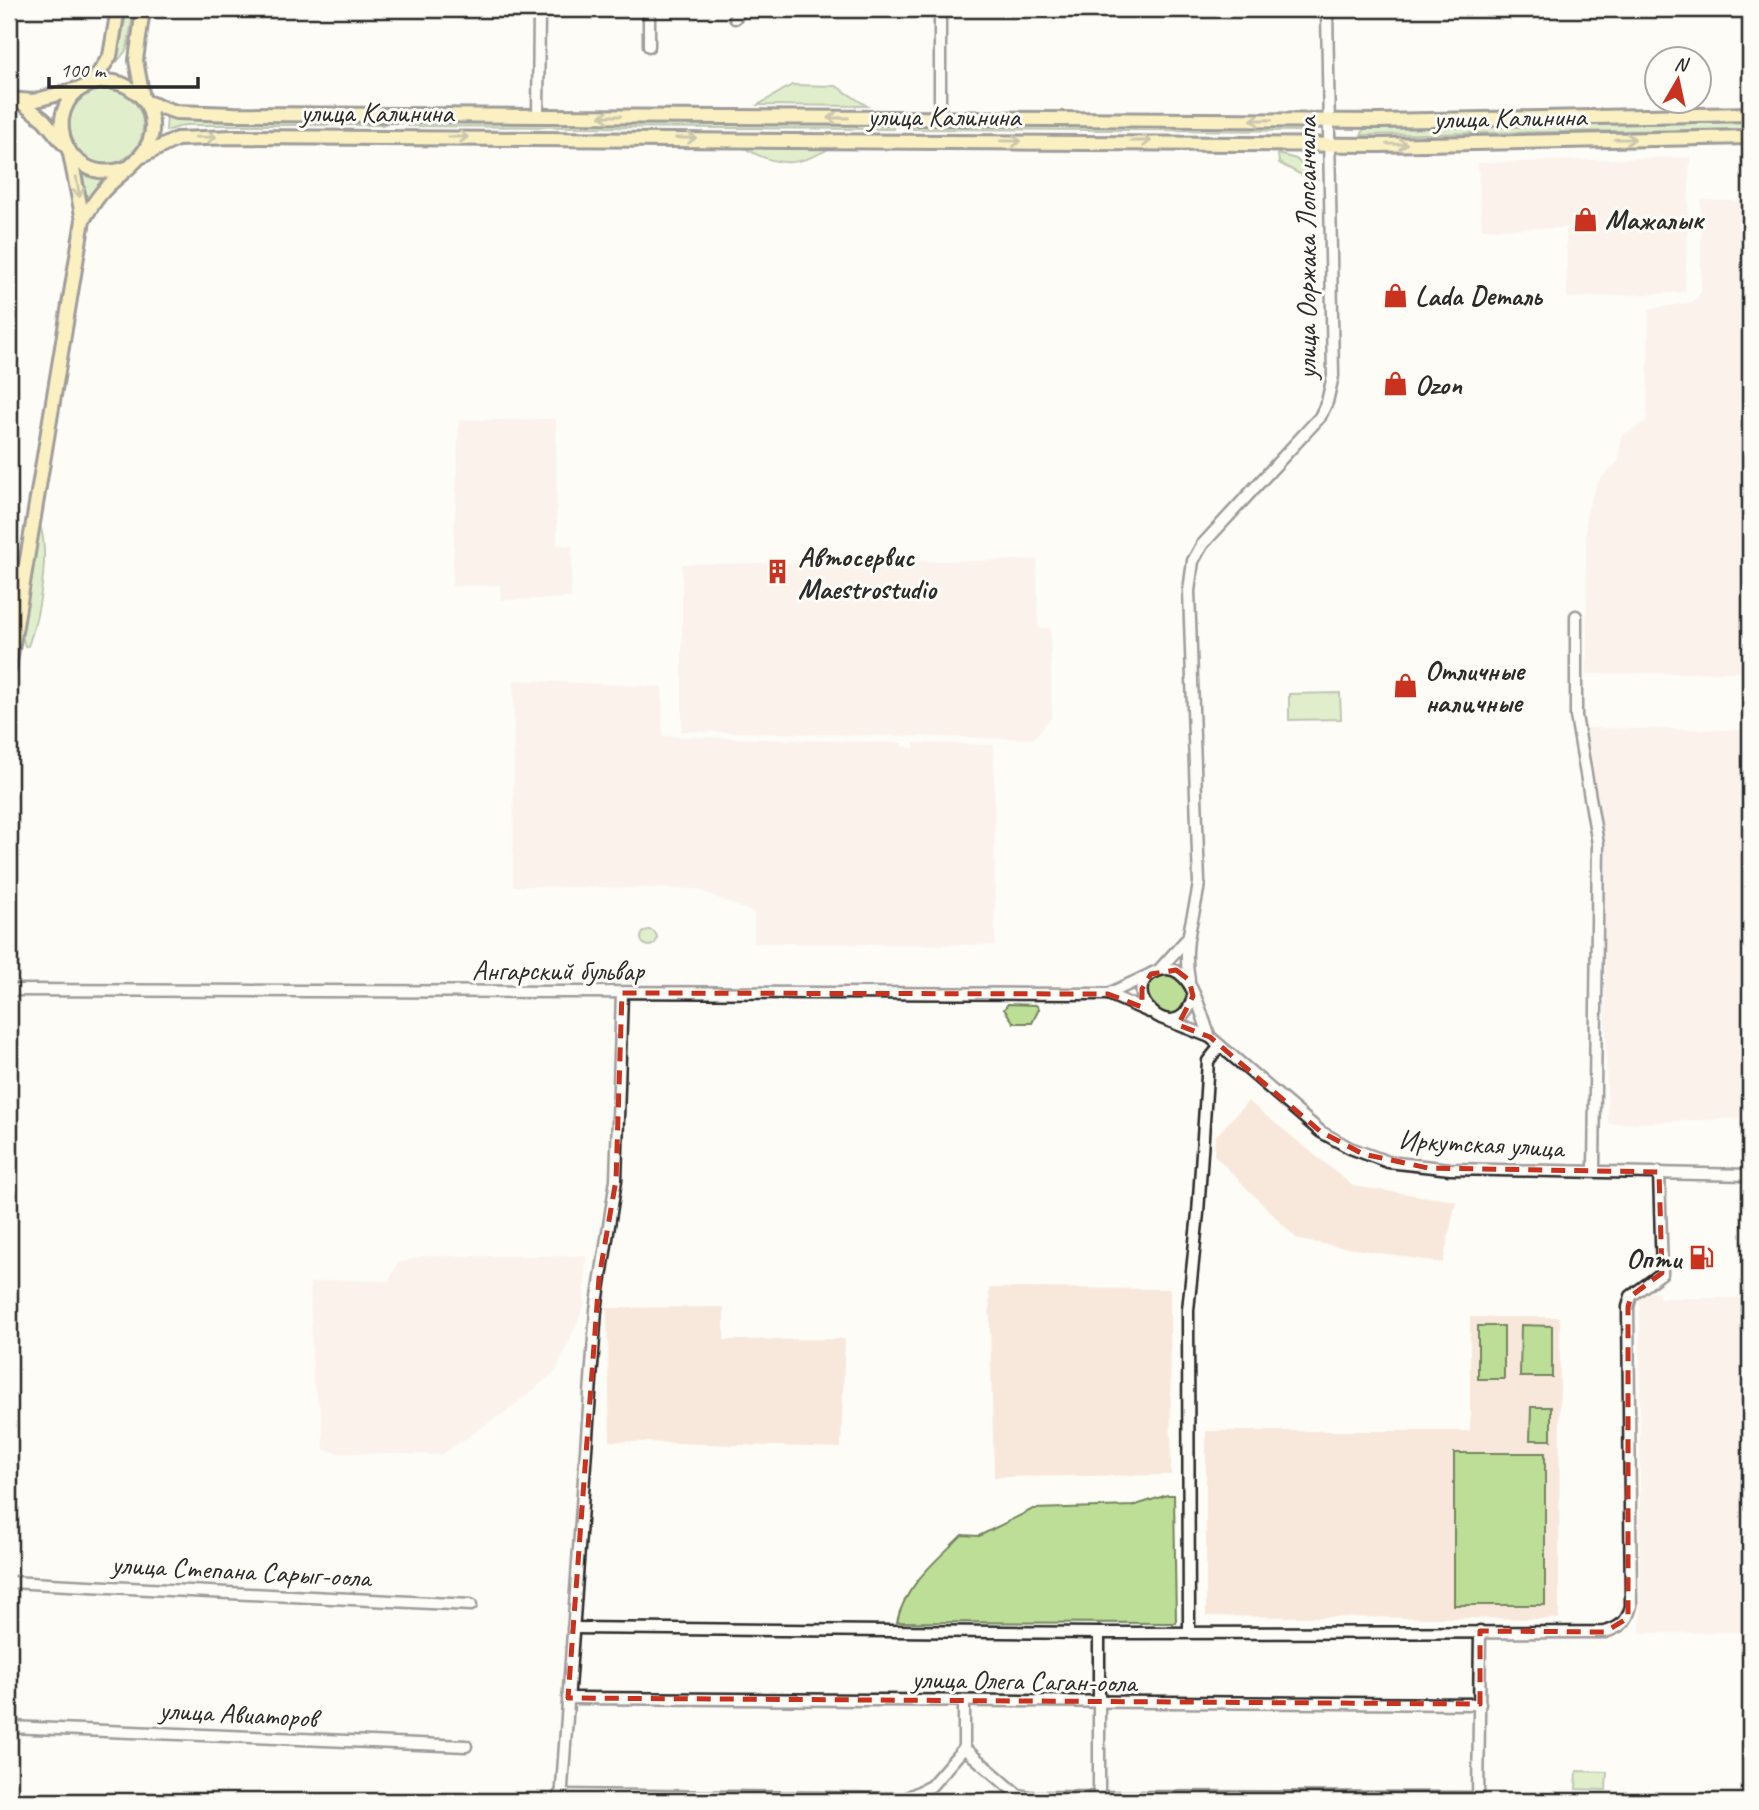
<svg xmlns="http://www.w3.org/2000/svg" width="1759" height="1810" font-family="Caveat,sans-serif">
<style>
.built{fill:#f8e8dc}
.green{fill:#bdde97;stroke:#748461;stroke-width:2}
.lines{fill:none;stroke-linecap:round;stroke-linejoin:round}
.minor-casing{stroke:#2b2b2b;stroke-width:15}
.major-casing{stroke:#2b2b2b;stroke-width:18}
.minor{stroke:#fdfcf7;stroke-width:10}
.major{stroke:#f6e281;stroke-width:12}
.oneway{stroke:#908656}
.marked{fill:none;stroke:#c8321e;stroke-width:5;stroke-dasharray:14 9;stroke-linejoin:round}
.labels{text-anchor:middle;stroke-width:6;stroke-linejoin:round;paint-order:stroke}
.street-label{font-size:28px;fill:#2b2b2b;stroke:#fdfcf7}
.poi-label{font-size:28px;font-weight:bold;fill:#2b2b2b;stroke:#fdfcf7;text-anchor:start}
</style>
<rect width="100%" height="100%" fill="#fdfcf7"/>
<filter id="ink" filterUnits="userSpaceOnUse"><feTurbulence type="fractalNoise" baseFrequency=".0143" numOctaves="2"/><feDisplacementMap in="SourceGraphic" scale="14" xChannelSelector="R" yChannelSelector="G"/><feConvolveMatrix kernelMatrix="1 2 1 2 8 2 1 2 1" color-interpolation-filters="sRGB"/></filter>
<g filter="url(#ink)">
<!-- built -->
<g class="built">
<path d="M1690,157L1685,292L1567,298L1566,228L1482,229L1478,163Z"/>
<path d="M1701,200L1750,201V672L1587,674L1586,515L1597,483L1619,460L1621,436L1647,421L1649,309L1693,302L1701,292Z"/>
<path d="M556,419L557,545L572,546L571,598L501,600L500,585L452,586L459,420Z"/>
<path d="M1037,560L1038,628H1050L1052,717L1033,739L682,731V564Z"/>
<path d="M514,680L662,687L663,736L902,743V747L914,748V743L994,745L995,945L754,943V913L697,889L513,886Z"/>
<path d="M1585,728L1750,730V1118L1608,1124L1601,827Z"/>
<path d="M1248,1101L1353,1186L1456,1201L1443,1263L1298,1240L1214,1155L1215,1137Z"/>
<path d="M421,1256H586L584,1307L556,1371L511,1408L441,1455L338,1453L324,1450L321,1411L313,1383L310,1283L336,1280L389,1281L397,1264Z"/>
<path d="M989,1288L1170,1289L1171,1475L994,1477Z"/>
<path d="M1640,1292H1659L1660,1298H1750V1632L1640,1633Z"/>
<path d="M724,1307V1340L845,1339L841,1448L610,1441L607,1308Z"/>
<path d="M1470,1317H1560L1559,1619L1206,1616V1431H1470Z"/>
</g>
<!-- green -->
<g class="green">
<path d="M127,9H134L127,49L117,62Z"/>
<path d="M792,85L836,86L867,106L758,105Z"/>
<circle cx="105" cy="126" r="38"/>
<path d="M167,112L386,119L385,125H185L166,131Z"/>
<path d="M408,119L895,122L894,129L408,126Z"/>
<path d="M915,122L1306,123L1305,131L913,129Z"/>
<path d="M1750,122V129L1361,135L1364,129Z"/>
<path d="M837,144C800,167 778,169 741,146Z"/>
<path d="M1278,154L1296,159L1317,179L1311,180L1279,163Z"/>
<path d="M83,172L105,177L87,205Z"/>
<path d="M39,523C51,551 39,617 28,646H25L21,633Z"/>
<path d="M1340,693L1341,719L1289,720V694Z"/>
<circle cx="649" cy="938" r="8"/>
<circle cx="1167" cy="994" r="21"/>
<path d="M1008,1004L1036,1005L1039,1009L1032,1023H1014L1004,1009Z"/>
<path d="M1521,1325L1552,1326V1377H1520Z"/>
<rect x="1478" y="1326" width="26" height="53"/>
<path d="M1531,1407H1551V1440H1530Z"/>
<rect x="1454" y="1453" width="91" height="152"/>
<path d="M1167,1495H1174L1176,1623L897,1622C904,1586 937,1560 962,1535L979,1536L1033,1509L1133,1506Z"/>
<path d="M1577,1771L1607,1772L1606,1790L1576,1789Z"/>
</g>
<g class="lines">
<defs>
<g id="minor">
<path d="M649,9V46"/>
<path d="M940,9V118"/>
<path d="M735,18L741,9"/>
<path d="M538,116L539,9"/>
<path d="M9,569L25,571"/>
<path d="M1576,616V716L1598,844L1594,1171"/>
<path d="M1159,970L1186,940"/>
<path d="M1189,980C1182,940 1194,921 1199,883L1189,591L1193,561L1202,545L1320,417L1327,402L1333,376L1327,9"/>
<path d="M9,990L1108,994L1151,974"/>
<path d="M1108,994L1149,1012"/>
<path d="M1193,996C1178,1056 1109,986 1160,970C1191,960 1201,1016 1210,1037"/>
<path d="M1164,1019L1210,1037L1321,1132L1350,1148L1388,1162L1450,1169L1750,1175"/>
<path d="M9,1582L471,1605"/>
<path d="M573,1628L1099,1633L1605,1632C1621,1627 1627,1622 1631,1606L1628,1307L1631,1296L1662,1273L1659,1172"/>
<path d="M1189,1631L1188,1310L1198,1213L1208,1061L1220,1046"/>
<path d="M1099,1633V1801"/>
<path d="M568,1698L1480,1704"/>
<path d="M964,1702V1748"/>
<path d="M9,1727L466,1746"/>
<path d="M559,1795L905,1799L931,1786L964,1748L1018,1795L1029,1797L1478,1798"/>
<path d="M561,1801L596,1310L616,1180L622,993"/>
<path d="M1478,1801L1480,1631"/>
</g>
<g id="major">
<path d="M92,83L110,56L118,9"/>
<path d="M143,98L136,60L143,9"/>
<path d="M9,99L33,101L77,89"/>
<path d="M21,102L44,120L63,143"/>
<path d="M146,102L176,112L234,114L1378,121L1750,114"/>
<path d="M142,156L177,139L234,137L1378,145L1750,137"/>
<path d="M83,220C90,209 96,198 105,189C125,168 159,152 151,117C149,106 144,97 134,91C124,83 112,80 99,82C36,93 58,191 127,168"/>
<path d="M9,668L83,220L70,154"/>
</g>
</defs>
<!-- minor casing -->
<use href="#minor" class="minor-casing"/>
<!-- major casing -->
<use href="#major" class="major-casing"/>
<!-- minor -->
<use href="#minor" class="minor"/>
<!-- major -->
<use href="#major" class="major"/>
</g>
<!-- one-way arrows -->
<defs><path id="oneway-shaft" d="M-6 0H5M1.5-3L5.5 0L1.5 3" fill="none" stroke-width="1.6" stroke-linecap="round" stroke-linejoin="round" transform="scale(1.75)"/></defs>
<g class="oneway">
<use href="#oneway-shaft" transform="translate(610 116) rotate(-180)"/>
<use href="#oneway-shaft" transform="translate(838 118) rotate(-180)"/>
<use href="#oneway-shaft" transform="translate(1261 120) rotate(-180)"/>
<use href="#oneway-shaft" transform="translate(206 137) rotate(-1)"/>
<use href="#oneway-shaft" transform="translate(458 137)"/>
<use href="#oneway-shaft" transform="translate(686 138)"/>
<use href="#oneway-shaft" transform="translate(1625 139) rotate(-1)"/>
<use href="#oneway-shaft" transform="translate(1011 141) rotate(1)"/>
<use href="#oneway-shaft" transform="translate(1141 141)"/>
<use href="#oneway-shaft" transform="translate(1397 144) rotate(-1)"/>
<use href="#oneway-shaft" transform="translate(78 187) rotate(80)"/>
</g>
</g>
<!-- marked area -->
<path d="M0 0H1759V1810H0ZM1176,970L1189,980L1193,996L1178,1025L1210,1037L1321,1132L1363,1154L1428,1168L1659,1172L1662,1273L1631,1296L1628,1307V1618L1605,1632L1480,1631V1704L568,1698L599,1278L616,1180L622,993L1108,994L1142,1007V989L1151,974Z" fill="#fdfcf7" fill-opacity=".55" fill-rule="evenodd"/>
<path class="marked" d="M1176,970L1189,980L1193,996L1178,1025L1210,1037L1321,1132L1363,1154L1428,1168L1659,1172L1662,1273L1631,1296L1628,1307V1618L1605,1632L1480,1631V1704L568,1698L599,1278L616,1180L622,993L1108,994L1142,1007V989L1151,974Z"/>
<!-- icons -->
<defs>
<symbol id="shop-bare" viewBox="-9 -9 18 18"><path d="M-5-2.5h2.3a2.7 3.5 0 0 1 5.4 0H5L5.5 6h-11ZM-1.5-2.5h3a1.5 2.3 0 0 0-3 0Z" fill="#c8321e" stroke="#fdfcf7" stroke-width="2.5" paint-order="stroke"/></symbol>
<symbol id="building-bare" viewBox="-9 -9 18 18"><path d="M-4-6H4V6H1V3H-1V6H-4ZM-2.5-4.3h1.7v1.8h-1.7ZM.8-4.3h1.7v1.8H.8ZM-2.5-1h1.7V.8h-1.7ZM.8-1h1.7V.8H.8Z" fill="#c8321e" stroke="#fdfcf7" stroke-width="2.5" paint-order="stroke"/></symbol>
<symbol id="fuel-bare" viewBox="-9 -9 18 18"><path d="M-5.5-6h7V0h2V4h1.3V-2.5L3-4.5l.8-.8L6-3V5H2.5V1h-1V6h-7ZM-4.2-4.7v3.2H.2V-4.7Z" fill="#c8321e" stroke="#fdfcf7" stroke-width="2.5" paint-order="stroke"/></symbol>
</defs>
<g fill-rule="evenodd">
<use href="#shop-bare" x="1568" y="202" width="35" height="35"/>
<use href="#shop-bare" x="1378" y="278" width="35" height="35"/>
<use href="#shop-bare" x="1378" y="366" width="35" height="35"/>
<use href="#building-bare" x="760" y="554" width="35" height="35"/>
<use href="#shop-bare" x="1388" y="668" width="35" height="35"/>
<use href="#fuel-bare" x="1684" y="1240" width="35" height="35"/>
</g>
<g class="labels">
<!-- street labels -->
<g class="street-label">
<text x="377" y="122">улица Калинина</text>
<text x="944" y="126">улица Калинина</text>
<text transform="translate(1510 117) rotate(-1)" y="10">улица Калинина</text>
<text transform="translate(1306 248) rotate(-90)" y="10">улица Ооржака Лопсанчапа</text>
<text x="558" y="980">Ангарский бульвар</text>
<text transform="translate(1481 1143) rotate(3)" y="10">Иркутская улица</text>
<text transform="translate(241 1570) rotate(3)" y="10">улица Степана Сарыг-оола</text>
<text transform="translate(1024 1680) rotate(1)" y="10">улица Олега Саган-оола</text>
<text transform="translate(238 1713) rotate(3)" y="10">улица Авиаторов</text>
</g>
<!-- poi labels -->
<g class="poi-label">
<text x="1605" y="229">Мажалык</text>
<text x="1415" y="305">Lada Dеталь</text>
<text x="1415" y="394">Ozon</text>
<text x="798" y="566">Автосервис<tspan x="798" dy="32">Maestrostudio</tspan></text>
<text x="1425" y="680">Отличные<tspan x="1425" dy="32">наличные</tspan></text>
<text x="1681" y="1268" text-anchor="end">Опти</text>
</g>
</g>
<!-- margin -->
<rect width="1759" height="1810" fill="none" stroke="#fdfcf7" stroke-width="35"/>
<rect x="18" y="18" width="1724" height="1775" fill="none" stroke="#2b2b2b" stroke-width="2.5" filter="url(#ink)"/>
<!-- north arrow -->
<g transform="translate(1678 80) rotate(9)"><circle r="33" fill="#fdfcf7" stroke="#a9a8a5" stroke-width="2"/>
<path d="M0-5L12 26L0 18L-12 26Z" fill="#c8321e"/>
<text y="-10" font-size="19" font-weight="bold" text-anchor="middle" fill="#2b2b2b">N</text>
</g>
<!-- scale -->
<path d="M49 77v10h149v-10" fill="none" stroke="#2b2b2b" stroke-width="3.5"/>
<text x="60" y="77" font-size="21" fill="#2b2b2b" stroke="#fdfcf7" stroke-width="5" paint-order="stroke">100 m</text>
</svg>
